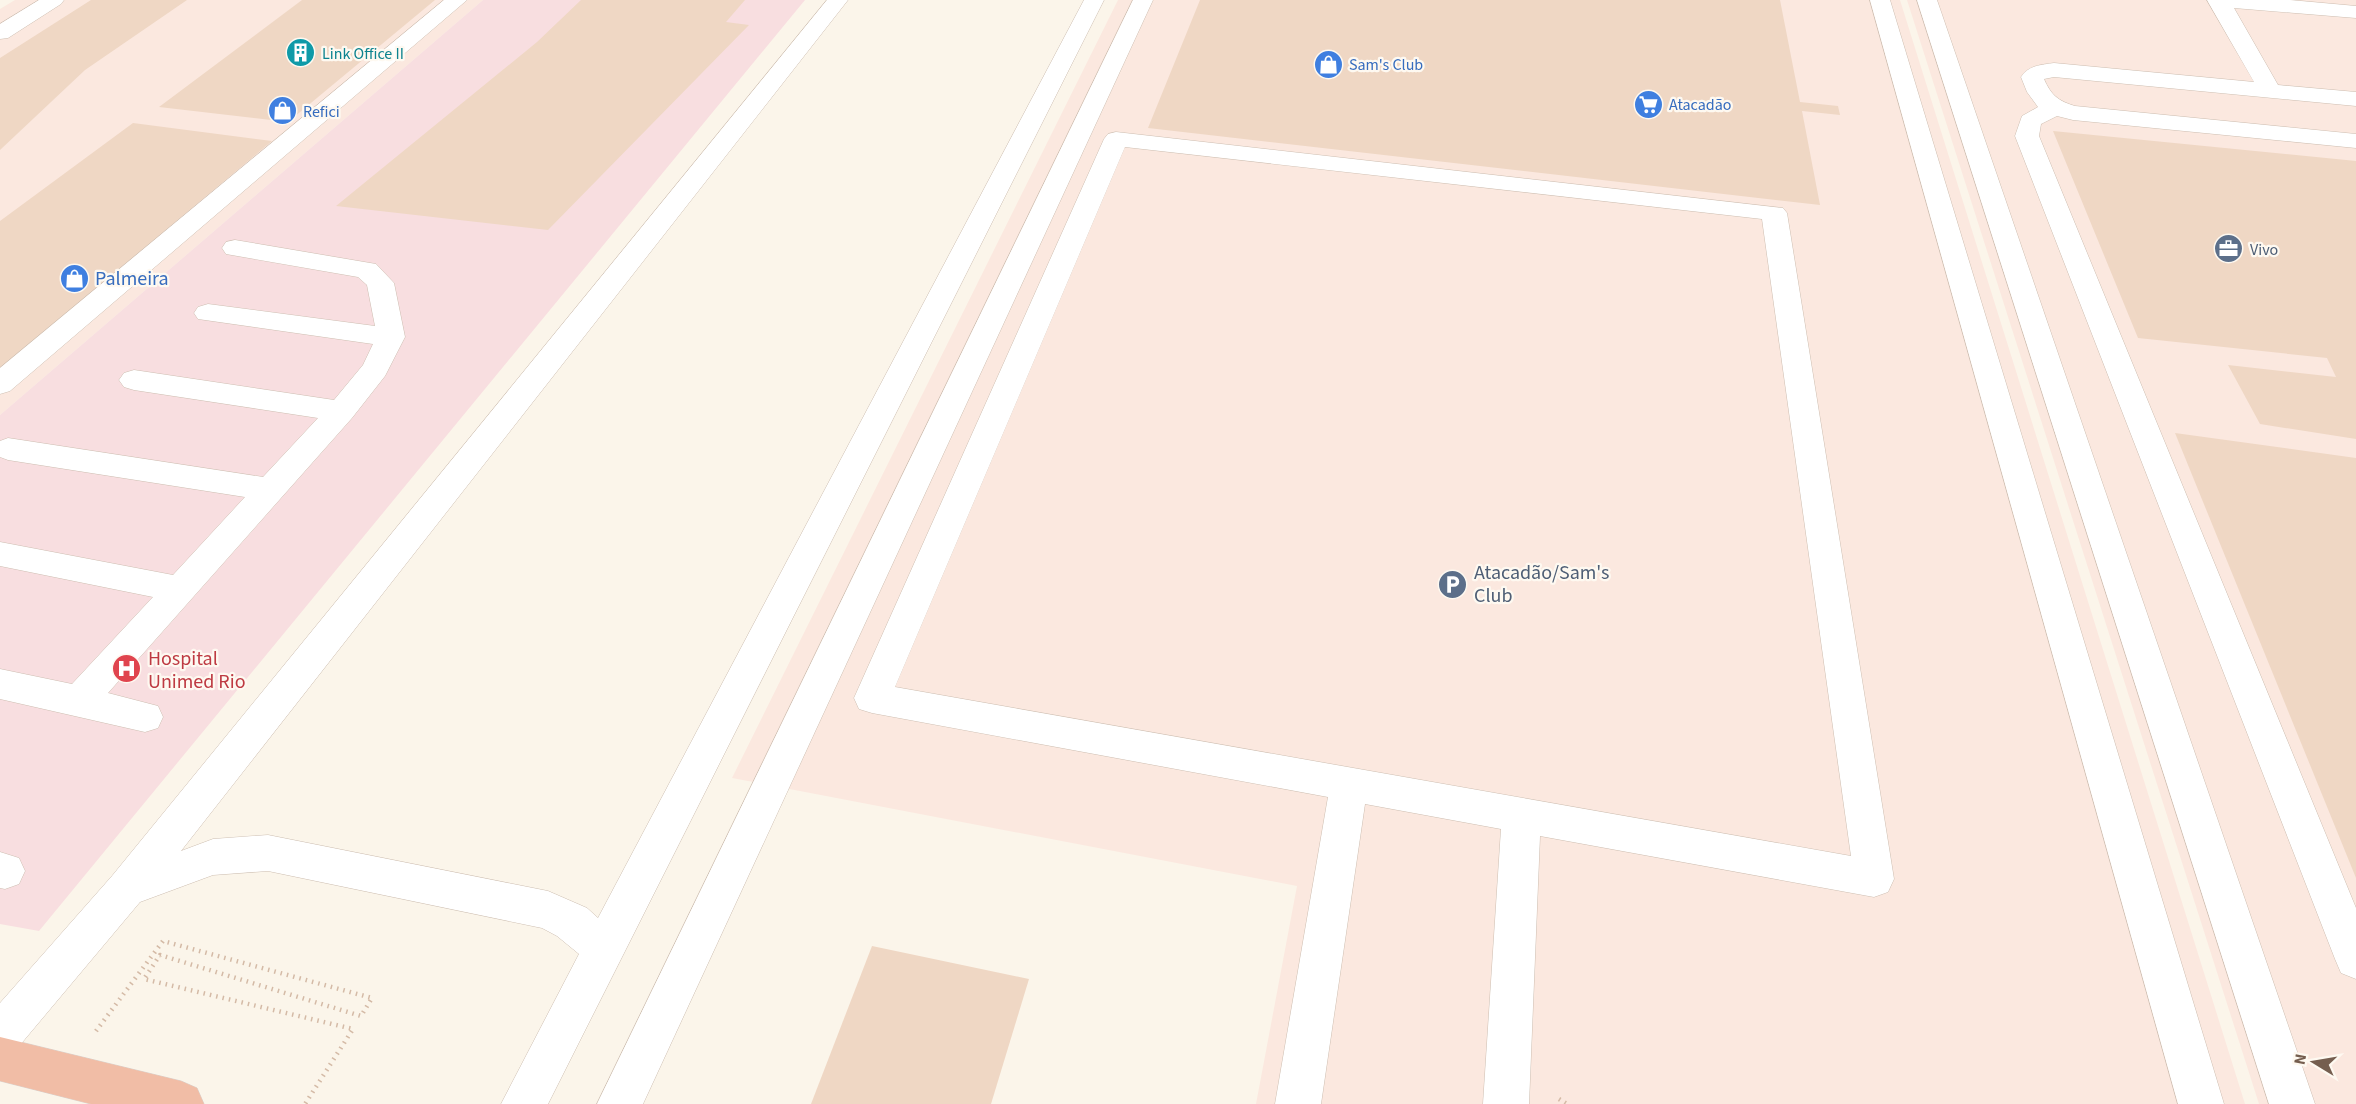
<svg xmlns="http://www.w3.org/2000/svg" width="2356" height="1104" font-family="'Source Sans 3',sans-serif">
<style>
.commercial{fill:#fbe8df}
.medical{fill:#f8dee0}
.building{fill:#efd7c4}
.lines{fill:none;stroke-linecap:round;stroke-linejoin:round}
.minor-casing{stroke:#cdbeb1;stroke-width:1}
.highway-casing{stroke:#d8d2ce;stroke-width:1}
.path{stroke:#d4baa6;stroke-width:4.5;stroke-dasharray:1.5 5;stroke-linecap:butt}
.minor{fill:#fff;fill-rule:evenodd}
.highway{fill:#f1bda6;fill-rule:evenodd}
.labels{text-anchor:middle;stroke-width:4.5;stroke-linejoin:round;paint-order:stroke}
.far-culture-label{font-size:16px;fill:#0d838f;stroke:#fef9f1;text-anchor:start}
.far-shop-label{font-size:16px;fill:#366cbe;stroke:#fef9f1;text-anchor:start}
.far-service-label{font-size:16px;fill:#4e5e75;stroke:#fef9f1;text-anchor:start}
.shop-label{font-size:20px;fill:#366cbe;stroke:#fef9f1;text-anchor:start}
.service-label{font-size:20px;fill:#4e5e75;stroke:#fef9f1;text-anchor:start}
.health-label{font-size:20px;fill:#be3a42;stroke:#fef9f1;text-anchor:start}
</style>
<rect width="100%" height="100%" fill="#fbf5ea"/>
<!-- commercial -->
<g class="commercial">
<path d="M15,0H483L0,415V9Z"/>
<path d="M1118,0H1900L2245,1104H1256L1297,886L732,778Z"/>
<path d="M1907,0H2356V1104H2259Z"/>
</g>
<!-- medical -->
<path class="medical" d="M483,0H805L39,931L0,924V415Z"/>
<!-- building -->
<g class="building">
<path d="M91,0H187L85,70L0,150V58Z"/>
<path d="M302,0H435L288,122L159,107Z"/>
<path d="M581,0H745L726,22L749,25L548,230L336,206L537,42Z"/>
<path d="M1200,0H1780L1800,102L1838,106L1840,115L1802,111L1820,205L1148,128Z"/>
<path d="M133,123L272,141L0,369V221Z"/>
<path d="M2053,131L2356,161V439L2260,424L2228,365L2336,377L2327,358L2138,338Z"/>
<path d="M2175,433L2356,458V878Z"/>
<path d="M872,946L1029,979L991,1104H811Z"/>
</g>
<g class="lines">
<defs>
<g id="minor">
<path d="M39,0H64L61,4L8,38L0,39V24Z"/>
<path d="M444,0H467L10,391L0,394V368Z"/>
<path d="M827,0H848L181,851L213,839L268,835L548,891L587,908L598,918L1084,0H1104L548,1104H501L579,954L557,936L542,928L268,871L213,875L140,902L15,1051L0,1058V1003L112,876Z"/>
<path d="M1133,0H1153L643,1104H597Z"/>
<path d="M1870,0H1890L2224,1104H2178Z"/>
<path d="M1917,0H1937L2315,1104H2269Z"/>
<path d="M2207,0H2290L2356,6V18L2234,8L2278,85L2356,92V106L2054,77L2044,79C2051,95 2058,101 2075,106L2356,134V148L2073,120L2057,116L2041,124L2039,136L2356,908V979L2341,973L2335,959L2015,136L2022,116L2038,107L2027,92L2021,77C2029,65 2041,65 2054,63L2254,82Z"/>
<path d="M1116,132L1783,208L1787,213L1894,879L1888,892L1874,897L1540,836L1529,1104H1483L1501,829L1365,804L1321,1104H1275L1328,797L872,713L859,709L854,698L1104,139L1108,134ZM1125,147L1762,219L1851,856L895,687Z"/>
<path d="M235,240L376,264L394,283L405,337L385,376L352,418L108,693L158,706L163,717L158,728L145,732L0,699V669L72,684L153,597L0,566V542L173,575L245,497L8,460L0,457V441L8,438L263,477L318,418L134,390L124,387L119,380L124,373L134,370L334,400L363,365L373,344L198,319L194,313L198,307L208,304L375,326L367,285L358,277L226,254L222,248L226,242Z"/>
<path d="M0,852L19,858L25,871L19,884L5,889L0,888Z"/>
</g>
<path id="highway" d="M0,1037L181,1081L197,1088L204,1104H91L0,1081Z"/>
</defs>
<!-- minor casing -->
<use href="#minor" class="minor-casing"/>
<!-- highway casing -->
<use href="#highway" class="highway-casing"/>
<!-- path -->
<g class="path">
<path d="M96,1031L163,941L372,998L361,1016L160,955L144,979L353,1029L305,1104"/>
<path d="M1559,1099L1567,1104"/>
</g>
<!-- minor -->
<use href="#minor" class="minor"/>
<!-- highway -->
<use href="#highway" class="highway"/>
</g>
<!-- icons -->
<defs>
<symbol id="building-disc" viewBox="-11 -11 22 22"><circle r="9.5" fill="#0f9aa8" stroke="#fef9f1"/><path d="M-4-6H4V6H1V3H-1V6H-4ZM-2.5-4.3h1.7v1.8h-1.7ZM.8-4.3h1.7v1.8H.8ZM-2.5-1h1.7V.8h-1.7ZM.8-1h1.7V.8H.8Z" fill="#fff"/></symbol>
<symbol id="shop-disc" viewBox="-11 -11 22 22"><circle r="9.5" fill="#3f7fe0" stroke="#fef9f1"/><path d="M-5-2.5h2.3a2.7 3.5 0 0 1 5.4 0H5L5.5 6h-11ZM-1.5-2.5h3a1.5 2.3 0 0 0-3 0Z" fill="#fff"/></symbol>
<symbol id="supermarket-disc" viewBox="-11 -11 22 22"><circle r="9.5" fill="#3f7fe0" stroke="#fef9f1"/><path d="M-6-5.5h2.5l.6 2H6L4.5 2H-2.5L-4.4-4H-6ZM-1.5 3.2a1.3 1.3 0 1 0 .1 0ZM3 3.2a1.3 1.3 0 1 0 .1 0Z" fill="#fff"/></symbol>
<symbol id="office-disc" viewBox="-11 -11 22 22"><circle r="9.5" fill="#5c6f8a" stroke="#fef9f1"/><path d="M-6-3h4V-5.5h4V-3h4V5H-6ZM-1-4.5V-3h2v-1.5ZM-6 0V1H6V0Z" fill="#fff"/></symbol>
<symbol id="parking-disc" viewBox="-11 -11 22 22"><circle r="9.5" fill="#5c6f8a" stroke="#fef9f1"/><path d="M-3.5-5.5H1a3.5 3.5 0 0 1 0 7H-1V5.5H-3.5ZM-1-3.4V-.6H.8a1.4 1.4 0 0 0 0-2.8Z" fill="#fff"/></symbol>
<symbol id="hospital-disc" viewBox="-11 -11 22 22"><circle r="9.5" fill="#e0444e" stroke="#fef9f1"/><path d="M-5-5h3v3.5h4V-5h3V5h-3V1.5h-4V5h-3Z" fill="#fff"/></symbol>
</defs>
<g fill-rule="evenodd">
<use href="#building-disc" x="284" y="36" width="33" height="33"/>
<use href="#shop-disc" x="1312" y="48" width="33" height="33"/>
<use href="#supermarket-disc" x="1632" y="88" width="33" height="33"/>
<use href="#shop-disc" x="266" y="94" width="33" height="33"/>
<use href="#office-disc" x="2212" y="232" width="33" height="33"/>
<use href="#shop-disc" x="58" y="262" width="33" height="33"/>
<use href="#parking-disc" x="1436" y="568" width="33" height="33"/>
<use href="#hospital-disc" x="110" y="652" width="33" height="33"/>
</g>
<g class="labels">
<!-- far-culture labels -->
<g class="far-culture-label">
<text x="322" y="59">Link Office II</text>
</g>
<!-- far-shop labels -->
<g class="far-shop-label">
<text x="1349" y="70">Sam's Club</text>
<text x="1669" y="110">Atacadão</text>
<text x="303" y="117">Refici</text>
</g>
<!-- far-service labels -->
<g class="far-service-label">
<text x="2250" y="255">Vivo</text>
</g>
<!-- shop labels -->
<g class="shop-label">
<text x="95" y="285">Palmeira</text>
</g>
<!-- service labels -->
<g class="service-label">
<text x="1474" y="579">Atacadão/Sam's<tspan x="1474" dy="23">Club</tspan></text>
</g>
<!-- health labels -->
<g class="health-label">
<text x="148" y="665">Hospital<tspan x="148" dy="23">Unimed Rio</tspan></text>
</g>
</g>
<!-- north arrow -->
<g transform="translate(2314 1062) rotate(281)" stroke="#fef9f1" stroke-width="4.5" paint-order="stroke">
<path d="M0-4.5L10 22L0 15L-10 22Z" fill="#755e4f"/>
<text y="-9" font-size="16" font-weight="bold" text-anchor="middle" fill="#755e4f">N</text>
</g>
</svg>
